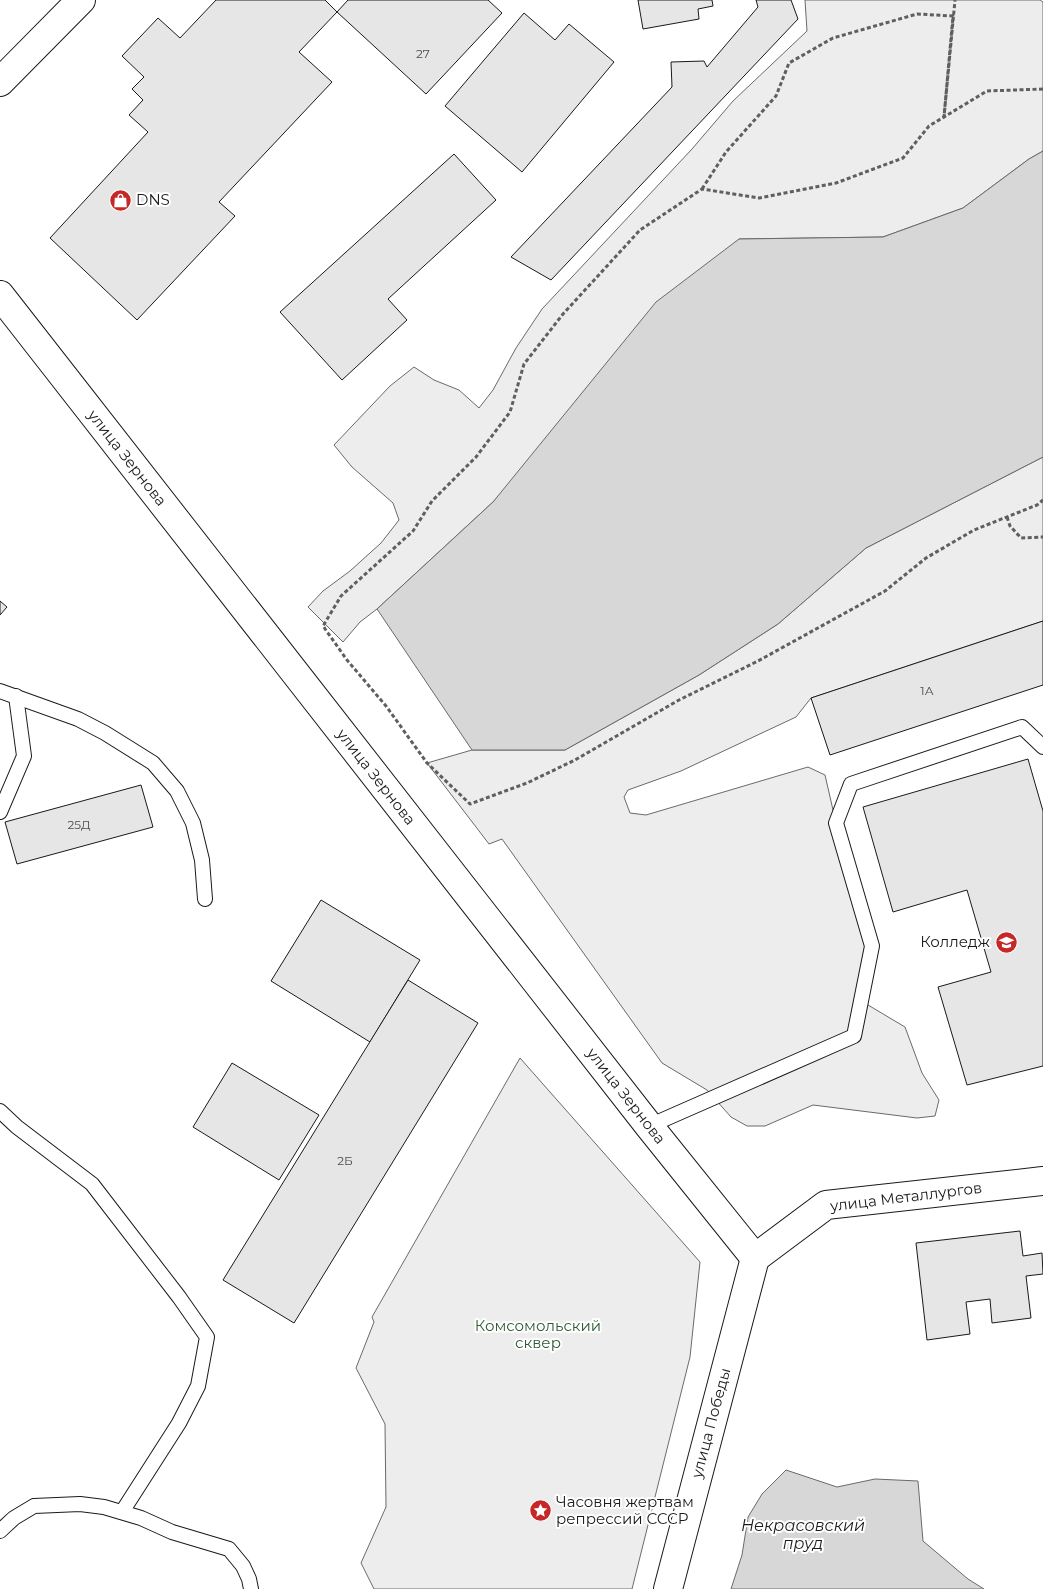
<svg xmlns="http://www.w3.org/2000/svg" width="1043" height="1589" font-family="Montserrat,sans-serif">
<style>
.built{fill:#ededed;stroke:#6a6a6a}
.water{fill:#d7d7d7;stroke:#6a6a6a}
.building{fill:#e6e6e6;stroke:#1a1a1a}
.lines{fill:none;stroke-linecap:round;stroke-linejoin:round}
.service-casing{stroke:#1a1a1a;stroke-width:16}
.secondary-casing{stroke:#1a1a1a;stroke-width:30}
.path{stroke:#5f5f5f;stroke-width:3;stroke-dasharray:4 2.5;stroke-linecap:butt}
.service{stroke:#fff;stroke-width:14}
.secondary{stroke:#fff;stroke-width:28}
.labels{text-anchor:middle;stroke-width:4;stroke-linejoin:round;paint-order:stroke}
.number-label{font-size:12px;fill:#4d4d4d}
.poi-label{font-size:15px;fill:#1a1a1a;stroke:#fff;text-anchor:start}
.street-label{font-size:15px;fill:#1a1a1a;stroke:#fff}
.park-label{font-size:15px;fill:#2b5a34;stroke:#fff}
.water-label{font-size:16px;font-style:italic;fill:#1a1a1a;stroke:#fff}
</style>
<rect width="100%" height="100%" fill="#fff"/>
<!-- built -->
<g class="built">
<path d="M805,0H1040L1043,2V151L1029,159L963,208L883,237L739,239L493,502L377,609L360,622L343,642L308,607L323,591L350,571L381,543L399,520L393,503L352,467L334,445L390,386L414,367L434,380L459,390L479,408L493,390L516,348L542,309L692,149L733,101L807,31Z"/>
<path d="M1043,457V621L811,698L796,717L681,771L628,790L624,797L630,813L646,815L808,767L825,775L836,823L867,915L863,1002L905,1027L922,1073L939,1100L935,1116L917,1118L813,1105L765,1126H747L731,1117L707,1090L662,1063L502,839L489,844L427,763L472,750H565L699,675L778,624L866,548Z"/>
<path d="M520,1058L700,1262L690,1357L632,1589H374L361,1563L386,1507L385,1424L356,1368L374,1322L372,1317Z"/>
</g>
<!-- water -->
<g class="water">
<path d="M1043,151V457L866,548L778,624L699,675L565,750H472L377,609L493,502L656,302L739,239L883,237L963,208L1029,159Z"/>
<path d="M786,1470L837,1487L875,1479L918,1481L923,1541L968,1579L984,1589H731L742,1555L748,1517L762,1494Z"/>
</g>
<!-- building -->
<g class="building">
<path d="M216,0H325L337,12L299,52L332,82L219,202L235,216L137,320L50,238L148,132L129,115L143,100L132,89L144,77L122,56L158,18L180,38Z"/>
<path d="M348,0H488L502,13L426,94L337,12Z"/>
<path d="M638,0H712L713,6L698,9L699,19L643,29Z"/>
<path d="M756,0H791L798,19L551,280L511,257L672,87L671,62L704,61L707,67L758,7Z"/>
<path d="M524,13L555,40L569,24L614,62L522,172L445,106Z"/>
<path d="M454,154L496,200L388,299L407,320L342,380L280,312Z"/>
<path d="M0,601L7,607L0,615Z"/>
<path d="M1043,621V685L830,755L811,698Z"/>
<path d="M1028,759L1043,811V1066L967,1085L938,987L991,972L967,890L893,912L863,807Z"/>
<path d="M141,785L153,827L17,864L5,822Z"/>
<path d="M321,900L420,960L370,1042L271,981Z"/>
<path d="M408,980L478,1023L294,1323L223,1280Z"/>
<path d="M232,1063L319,1115L279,1180L193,1127Z"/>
<path d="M1020,1231L1023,1256L1042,1253L1043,1274L1026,1276L1031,1318L992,1323L990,1299L966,1302L970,1334L927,1340L916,1243Z"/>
</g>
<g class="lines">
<defs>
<g id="service">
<path d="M0,691L78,719L105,733L153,763L177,791L193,823L202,860L205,899"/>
<path d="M0,812L24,756L16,696"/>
<path d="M0,1111L17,1127L92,1184L179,1297L207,1337L198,1386L179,1423L122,1512"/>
<path d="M649,1126L854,1036L872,946L836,823L851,784L1022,727L1043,747"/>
<path d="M0,1531L14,1518L34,1506L80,1504L104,1507L141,1518L172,1532L229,1549L243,1566L249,1579L251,1589"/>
</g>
<g id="secondary">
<path d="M0,82L81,0"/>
<path d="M0,295L649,1126L755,1258"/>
<path d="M755,1258L826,1205L1043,1181"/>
<path d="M668,1589L755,1258"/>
</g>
</defs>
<!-- service casing -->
<use href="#service" class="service-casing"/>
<!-- secondary casing -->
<use href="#secondary" class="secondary-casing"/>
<!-- path -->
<g class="path">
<path d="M1043,89L987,91L929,126L903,158L836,183L759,198L702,189L640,230L563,314L524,364L510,412L476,457L432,501L413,531L341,596L323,626L347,660L386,706L427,763L470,804L527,783L575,760L679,700L758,661L885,591L926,558L974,530L1037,505L1043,500"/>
<path d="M702,189L726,152L776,96L789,63L833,38L917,14L953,16L944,117L955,0"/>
<path d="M1007,517L1010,526L1021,538L1043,537"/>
</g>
<!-- service -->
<use href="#service" class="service"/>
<!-- secondary -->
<use href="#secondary" class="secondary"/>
</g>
<!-- icons -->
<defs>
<symbol id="shop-disc" viewBox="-11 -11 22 22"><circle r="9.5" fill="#c62828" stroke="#fff"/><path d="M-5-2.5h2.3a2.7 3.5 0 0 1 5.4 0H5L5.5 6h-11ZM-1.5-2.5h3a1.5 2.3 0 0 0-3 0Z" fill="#fff"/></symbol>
<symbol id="university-disc" viewBox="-11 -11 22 22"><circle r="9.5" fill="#c62828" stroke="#fff"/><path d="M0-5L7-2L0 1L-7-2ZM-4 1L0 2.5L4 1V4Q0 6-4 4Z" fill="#fff"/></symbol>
<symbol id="sight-disc" viewBox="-11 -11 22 22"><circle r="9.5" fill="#c62828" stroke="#fff"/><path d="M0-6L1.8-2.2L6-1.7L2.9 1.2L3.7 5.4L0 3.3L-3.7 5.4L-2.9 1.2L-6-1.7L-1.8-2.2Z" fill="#fff"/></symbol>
</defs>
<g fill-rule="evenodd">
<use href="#shop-disc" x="108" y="188" width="25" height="25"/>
<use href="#university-disc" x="994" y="930" width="25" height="25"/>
<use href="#sight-disc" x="528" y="1498" width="25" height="25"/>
</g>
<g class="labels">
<!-- number labels -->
<g class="number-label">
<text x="423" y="58">27</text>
<text x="927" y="695">1А</text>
<text x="79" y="829">25Д</text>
<text x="345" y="1165">2Б</text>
</g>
<!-- poi labels -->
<g class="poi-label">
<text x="136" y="205">DNS</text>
<text x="990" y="947" text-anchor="end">Колледж</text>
<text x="556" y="1507">Часовня жертвам<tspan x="556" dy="17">репрессий СССР</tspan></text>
</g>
<!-- street labels -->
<g class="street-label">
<text transform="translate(127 458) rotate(52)" y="5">улица Зернова</text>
<text transform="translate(376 777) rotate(52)" y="5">улица Зернова</text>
<text transform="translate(626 1096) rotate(52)" y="5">улица Зернова</text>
<text transform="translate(906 1197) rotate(-7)" y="5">улица Металлургов</text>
<text transform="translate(711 1423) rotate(-75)" y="5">улица Победы</text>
</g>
<!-- park labels -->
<g class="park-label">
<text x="538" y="1331">Комсомольский<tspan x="538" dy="17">сквер</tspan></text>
</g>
<!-- water labels -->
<g class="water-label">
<text x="803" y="1531">Некрасовский<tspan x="803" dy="18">пруд</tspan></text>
</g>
</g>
</svg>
